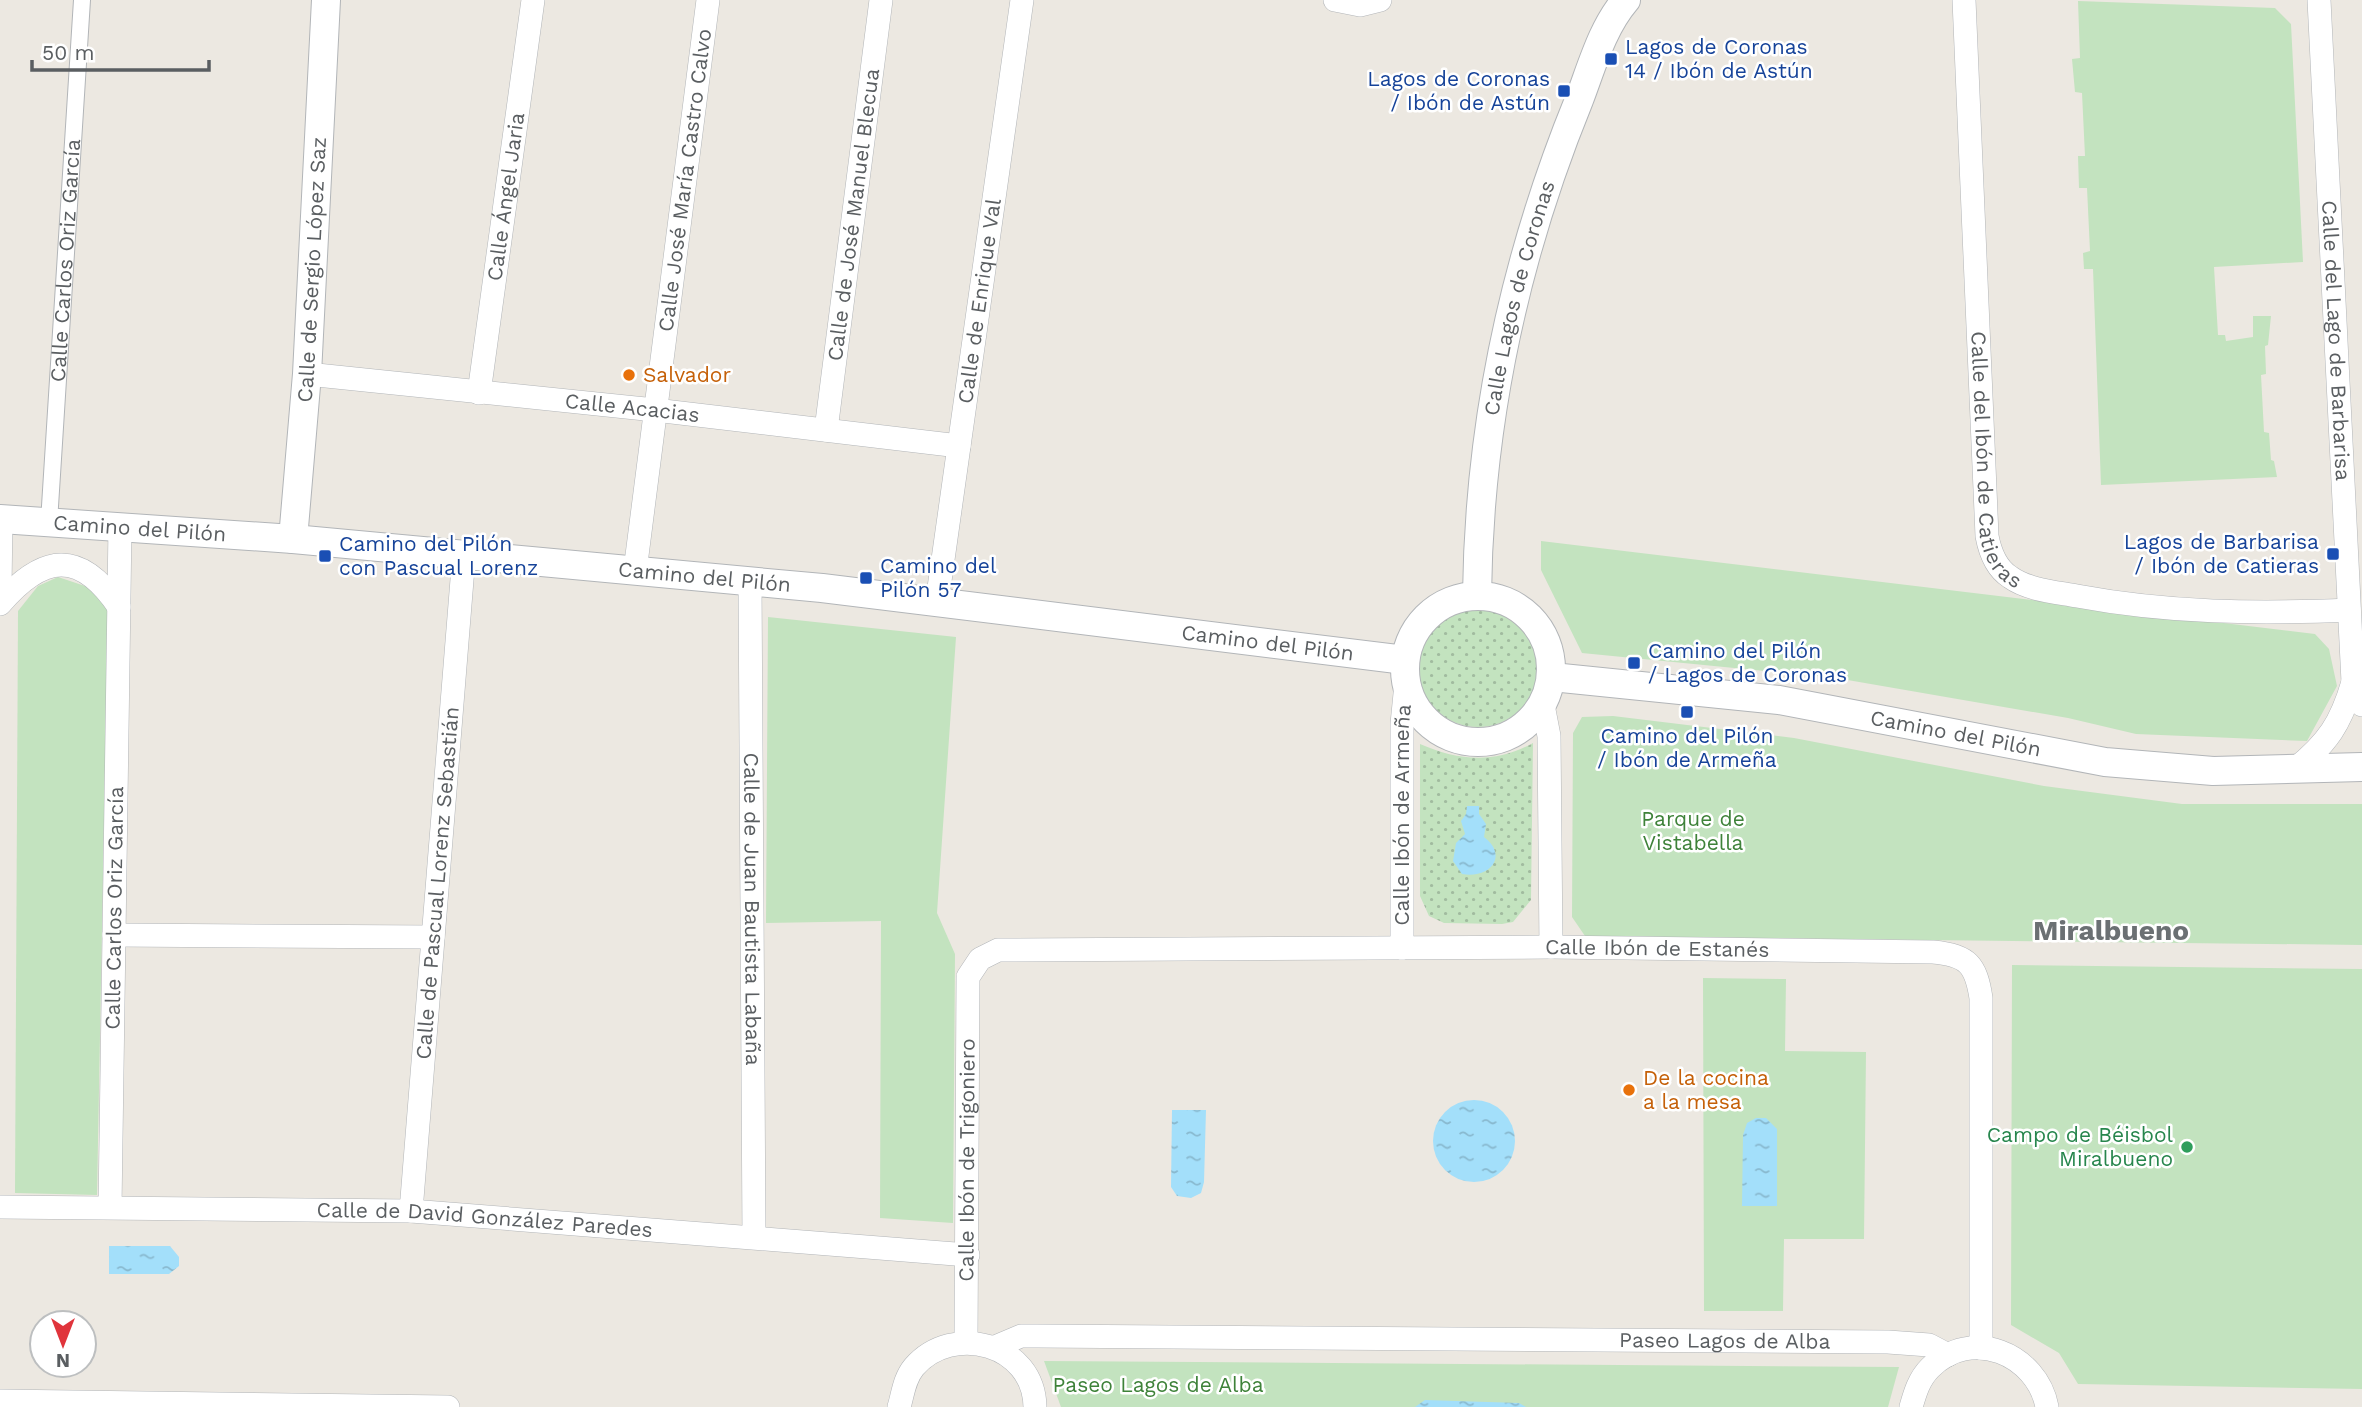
<svg xmlns="http://www.w3.org/2000/svg" width="2362" height="1407" font-family="'Work Sans',sans-serif">
<style>
.grass{fill:url(#grass-dots)}
.green{fill:#c3e3bf}
.water{fill:url(#water-ripples)}
.lines{fill:none;stroke-linecap:round;stroke-linejoin:round}
.pedestrian-casing{stroke:#b2b5b8;stroke-width:18}
.minor-casing{stroke:#b2b5b8;stroke-width:24}
.tertiary-casing{stroke:#b2b5b8;stroke-width:30}
.pedestrian{stroke:#fff;stroke-width:16}
.minor{stroke:#fff;stroke-width:23}
.tertiary{stroke:#fff;stroke-width:28}
.transit-dot{fill:#1a4fb4;stroke:#fff;stroke-width:2.5}
.food-dot{fill:#e8710a;stroke:#fff;stroke-width:2.5}
.leisure-dot{fill:#2e9e5b;stroke:#fff;stroke-width:2.5}
.labels{text-anchor:middle;stroke-width:5;stroke-linejoin:round;paint-order:stroke}
.transit-label{font-size:21px;fill:#164399;stroke:#fff;text-anchor:start}
.street-label{font-size:21px;fill:#5a5e61;stroke:#fff}
.food-label{font-size:21px;fill:#c56008;stroke:#fff;text-anchor:start}
.park-label{font-size:21px;fill:#3e8239;stroke:#fff}
.leisure-label{font-size:21px;fill:#27864d;stroke:#fff;text-anchor:end}
.district-label{font-size:28px;font-weight:bold;fill:#6b7073;stroke:#fff}
</style>
<defs>
<pattern id="grass-dots" width="8" height="8" patternUnits="userSpaceOnUse" patternTransform="scale(1.75)"><rect width="8" height="8" fill="#c3e3bf"/><path d="M2 2h.1M6 6h.1" fill="none" stroke="#a1bb9f" stroke-width="1.8" stroke-linecap="round"/></pattern>
<pattern id="water-ripples" width="26" height="14" patternUnits="userSpaceOnUse" patternTransform="scale(1.75)"><rect width="26" height="14" fill="#a3dffa"/><path d="M2 4q2-2 4 0t4 0M15 11q2-2 4 0t4 0" fill="none" stroke="#88b8ce"/></pattern>
</defs>
<rect width="100%" height="100%" fill="#ece8e1"/>
<!-- grass -->
<g class="grass">
<circle cx="1478" cy="667" r="60"/>
<path d="M1533,743L1531,900L1513,922L1502,924L1444,923L1429,916L1420,896V744C1459,761 1495,764 1533,743Z"/>
</g>
<!-- green -->
<g class="green">
<path d="M2078,1L2275,8L2291,24L2303,262L2214,267L2218,335H2225L2226,341L2253,337V316H2271L2268,345L2265,346L2266,374L2261,375L2264,432L2269,433L2271,460L2274,461L2277,477L2101,485L2093,269H2084L2083,253L2090,251L2087,188H2079L2078,156H2085L2082,93L2075,92L2072,59L2080,58Z"/>
<path d="M1541,541L2315,634L2329,649L2337,686L2307,741L2136,734L2068,718L1836,678L1582,653L1541,570Z"/>
<path d="M58,577L88,587L108,609L97,1195L15,1193L18,611L38,586Z"/>
<path d="M768,617L956,637L937,913L955,954L953,1223L880,1218L881,921L766,923Z"/>
<path d="M1613,716L1794,738L2044,786L2182,804H2362V945L1585,936L1572,917L1573,733L1582,717Z"/>
<path d="M2012,965L2362,969V1389L2078,1384L2059,1353L2011,1325Z"/>
<path d="M1703,978L1786,979L1785,1051L1866,1052L1864,1239H1784L1783,1311H1704Z"/>
<path d="M1044,1361L1899,1367L1888,1407H1061Z"/>
</g>
<!-- water -->
<g class="water">
<path d="M1467,806H1479V814L1486,824L1484,837C1509,856 1490,879 1462,874L1453,861L1456,843L1465,834L1461,821L1466,814Z"/>
<circle cx="1474" cy="1141" r="41"/>
<path d="M1172,1110H1206L1204,1182L1201,1193L1191,1198L1177,1196L1171,1187Z"/>
<path d="M1756,1118H1766L1777,1129V1206H1742L1743,1135L1747,1123Z"/>
<path d="M109,1246H170L179,1257V1266L169,1274H109Z"/>
<path d="M1425,1400L1519,1403L1526,1407H1415Z"/>
</g>
<g class="lines">
<defs>
<g id="pedestrian">
<path id="s1" d="M49,522L82,0"/>
</g>
<g id="minor">
<path d="M1335,0L1360,5L1380,0"/>
<path id="s2" d="M1964,0L1987,536C1990,552 1996,568 2010,577C2028,590 2055,592 2077,596C2168,613 2257,614 2349,610"/>
<path id="s3" d="M2319,0L2353,682L2362,705"/>
<path id="s4" d="M307,374L655,410L959,446"/>
<path id="s5" d="M479,393L533,0"/>
<path id="s6" d="M826,430L881,0"/>
<path id="s7" d="M635,571L708,0"/>
<path id="s8" d="M750,582L754,1237"/>
<path d="M0,588L1,519"/>
<path id="s9" d="M937,602L1022,0"/>
<path d="M0,604C43,554 80,549 119,607"/>
<path d="M1543,705L1549,736L1551,947"/>
<path d="M2294,770C2328,743 2341,723 2353,682"/>
<path d="M114,935L433,937"/>
<path id="s10" d="M1402,948V724L1406,684"/>
<path id="s11" d="M0,1207L411,1211L968,1255"/>
<path id="s12" d="M110,1207L120,527"/>
<path id="s13" d="M411,1211L464,555"/>
<path id="s14" d="M966,1342L968,977L980,959L998,950L1551,947L1933,952C1968,955 1976,965 1981,998V1348"/>
<path id="s15" d="M995,1347L1021,1336H1037L1888,1342L1929,1345L1948,1355"/>
<path d="M0,1401L448,1407"/>
<path d="M899,1407C903,1394 904,1379 914,1367C953,1322 1034,1344 1035,1407"/>
<path d="M1911,1407C1915,1393 1919,1379 1930,1368C1971,1326 2037,1354 2047,1407"/>
</g>
<g id="tertiary">
<path id="s16" d="M0,519L293,539L822,588L1405,660"/>
<path id="s17" d="M293,539L307,374L326,0"/>
<path id="s18" d="M1477,595C1479,423 1514,259 1579,100C1592,66 1602,28 1626,0"/>
<circle cx="1478" cy="669" r="73"/>
<path id="s19" d="M1552,677L1779,700L2105,762L2213,771L2362,767"/>
</g>
</defs>
<!-- pedestrian casing -->
<use href="#pedestrian" class="pedestrian-casing"/>
<!-- minor casing -->
<use href="#minor" class="minor-casing"/>
<!-- tertiary casing -->
<use href="#tertiary" class="tertiary-casing"/>
<!-- pedestrian -->
<use href="#pedestrian" class="pedestrian"/>
<!-- minor -->
<use href="#minor" class="minor"/>
<!-- tertiary -->
<use href="#tertiary" class="tertiary"/>
</g>
<!-- markers -->
<g class="transit-dot">
<rect x="1604" y="52" width="14" height="14" rx="3.5"/>
<rect x="1557" y="84" width="14" height="14" rx="3.5"/>
<rect x="2326" y="547" width="14" height="14" rx="3.5"/>
<rect x="318" y="549" width="14" height="14" rx="3.5"/>
<rect x="859" y="571" width="14" height="14" rx="3.5"/>
<rect x="1627" y="656" width="14" height="14" rx="3.5"/>
<rect x="1680" y="705" width="14" height="14" rx="3.5"/>
</g>
<g class="food-dot">
<circle cx="629" cy="375" r="7"/>
<circle cx="1629" cy="1090" r="7"/>
</g>
<circle class="leisure-dot" cx="2187" cy="1147" r="7"/>
<g class="labels">
<!-- transit labels -->
<g class="transit-label">
<text x="1625" y="54">Lagos de Coronas<tspan x="1625" dy="24">14 / Ibón de Astún</tspan></text>
<text x="1550" y="86" text-anchor="end">Lagos de Coronas<tspan x="1550" dy="24">/ Ibón de Astún</tspan></text>
<text x="2319" y="549" text-anchor="end">Lagos de Barbarisa<tspan x="2319" dy="24">/ Ibón de Catieras</tspan></text>
<text x="339" y="551">Camino del Pilón<tspan x="339" dy="24">con Pascual Lorenz</tspan></text>
<text x="880" y="573">Camino del<tspan x="880" dy="24">Pilón 57</tspan></text>
<text x="1648" y="658">Camino del Pilón<tspan x="1648" dy="24">/ Lagos de Coronas</tspan></text>
<text x="1687" y="743" text-anchor="middle">Camino del Pilón<tspan x="1687" dy="24">/ Ibón de Armeña</tspan></text>
</g>
<!-- street labels -->
<g class="street-label">
<text dy="7" stroke="none"><textPath href="#s7" startOffset="394">Calle José María Castro Calvo</textPath></text>
<text dy="7" stroke="none"><textPath href="#s5" startOffset="198">Calle Ángel Jaria</textPath></text>
<text dy="7" stroke="none"><textPath href="#s6" startOffset="217">Calle de José Manuel Blecua</textPath></text>
<text dy="7" stroke="none"><textPath href="#s1" startOffset="262">Calle Carlos Oriz García</textPath></text>
<text dy="7" stroke="none"><textPath href="#s17" startOffset="270">Calle de Sergio López Saz</textPath></text>
<text dy="7" stroke="none"><textPath href="#s18" startOffset="301">Calle Lagos de Coronas</textPath></text>
<text dy="7" stroke="none"><textPath href="#s9" startOffset="304">Calle de Enrique Val</textPath></text>
<text dy="7" stroke="none"><textPath href="#s3" startOffset="341">Calle del Lago de Barbarisa</textPath></text>
<text dy="7" stroke="none"><textPath href="#s4" startOffset="327">Calle Acacias</textPath></text>
<text dy="7" stroke="none"><textPath href="#s2" startOffset="464">Calle del Ibón de Catieras</textPath></text>
<text dy="7" stroke="none"><textPath href="#s16" startOffset="140">Camino del Pilón</textPath></text>
<text dy="7" stroke="none"><textPath href="#s16" startOffset="707">Camino del Pilón</textPath></text>
<text dy="7" stroke="none"><textPath href="#s16" startOffset="1274">Camino del Pilón</textPath></text>
<text dy="7" stroke="none"><textPath href="#s19" startOffset="408">Camino del Pilón</textPath></text>
<text dy="7" stroke="none"><textPath href="#s10" startOffset="133">Calle Ibón de Armeña</textPath></text>
<text dy="7" stroke="none"><textPath href="#s13" startOffset="329">Calle de Pascual Lorenz Sebastián</textPath></text>
<text dy="7" stroke="none"><textPath href="#s12" startOffset="299">Calle Carlos Oriz García</textPath></text>
<text dy="7" stroke="none"><textPath href="#s8" startOffset="327">Calle de Juan Bautista Labaña</textPath></text>
<text dy="7" stroke="none"><textPath href="#s14" startOffset="1066">Calle Ibón de Estanés</textPath></text>
<text dy="7" stroke="none"><textPath href="#s14" startOffset="182">Calle Ibón de Trigoniero</textPath></text>
<text dy="7" stroke="none"><textPath href="#s11" startOffset="485">Calle de David González Paredes</textPath></text>
<text dy="7" stroke="none"><textPath href="#s15" startOffset="732">Paseo Lagos de Alba</textPath></text>
</g>
<!-- food labels -->
<g class="food-label">
<text x="643" y="382">Salvador</text>
<text x="1643" y="1085">De la cocina<tspan x="1643" dy="24">a la mesa</tspan></text>
</g>
<!-- park labels -->
<g class="park-label">
<text x="1693" y="826">Parque de<tspan x="1693" dy="24">Vistabella</tspan></text>
<text x="1158" y="1392">Paseo Lagos de Alba</text>
</g>
<!-- leisure labels -->
<g class="leisure-label">
<text x="2173" y="1142">Campo de Béisbol<tspan x="2173" dy="24">Miralbueno</tspan></text>
</g>
<!-- district labels -->
<g class="district-label">
<text x="2111" y="940">Miralbueno</text>
</g>
</g>
<!-- north arrow -->
<g transform="translate(63 1344) rotate(180)"><circle r="33" fill="#ffffff" stroke="#bdbfc0" stroke-width="2"/>
<path d="M0-5L12 26L0 18L-12 26Z" fill="#e0343b"/>
<text y="-10" font-size="19" font-weight="bold" text-anchor="middle" fill="#5a5e61">N</text>
</g>
<!-- scale -->
<path d="M32 60v10h177v-10" fill="none" stroke="#5a5e61" stroke-width="3.5"/>
<text x="42" y="60" font-size="21" fill="#5a5e61" stroke="#ffffff" stroke-width="5" paint-order="stroke">50 m</text>
</svg>
